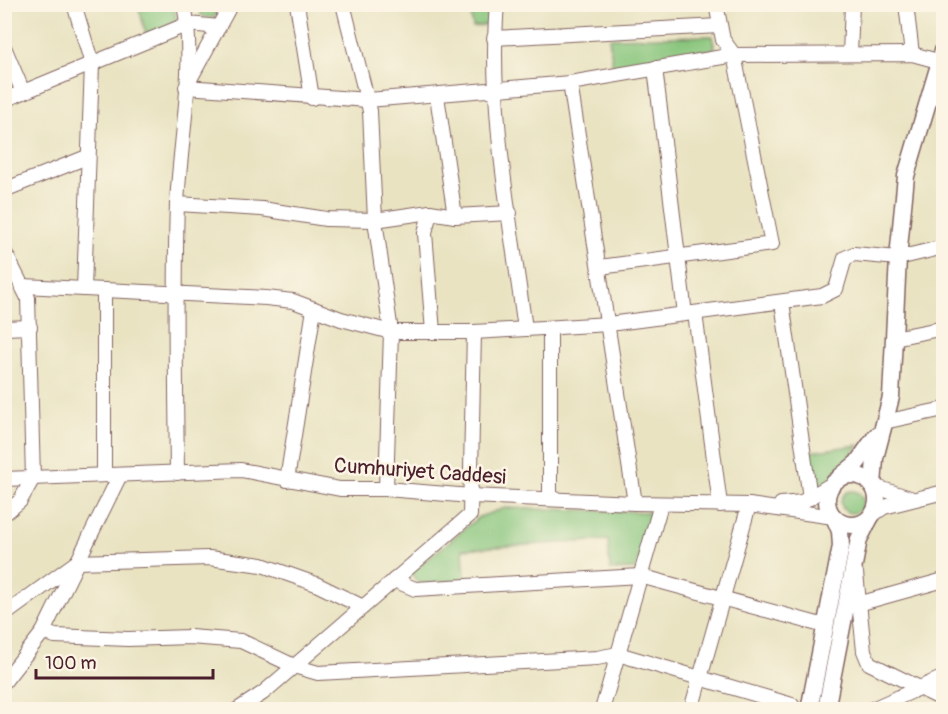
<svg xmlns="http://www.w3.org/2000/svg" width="948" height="714" font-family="Pangolin,sans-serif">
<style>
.green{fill:#87c57c;stroke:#687254;stroke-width:1.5}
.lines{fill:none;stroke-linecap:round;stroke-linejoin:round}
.minor-casing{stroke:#826460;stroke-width:16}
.major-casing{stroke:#826460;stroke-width:19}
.minor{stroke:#fff;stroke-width:14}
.major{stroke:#fff;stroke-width:16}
.labels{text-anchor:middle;stroke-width:5;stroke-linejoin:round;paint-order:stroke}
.street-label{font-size:21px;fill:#4a1f2b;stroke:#fcf5e5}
</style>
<rect width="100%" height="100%" fill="#fcf5e5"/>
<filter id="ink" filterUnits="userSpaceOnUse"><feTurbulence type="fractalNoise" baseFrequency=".0167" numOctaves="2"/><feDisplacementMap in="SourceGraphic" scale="12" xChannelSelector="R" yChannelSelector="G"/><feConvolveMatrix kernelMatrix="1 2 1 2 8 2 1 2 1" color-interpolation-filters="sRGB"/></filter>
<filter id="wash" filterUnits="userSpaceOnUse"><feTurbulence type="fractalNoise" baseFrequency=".008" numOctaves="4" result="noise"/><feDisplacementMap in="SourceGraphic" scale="24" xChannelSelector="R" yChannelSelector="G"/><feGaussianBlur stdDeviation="1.35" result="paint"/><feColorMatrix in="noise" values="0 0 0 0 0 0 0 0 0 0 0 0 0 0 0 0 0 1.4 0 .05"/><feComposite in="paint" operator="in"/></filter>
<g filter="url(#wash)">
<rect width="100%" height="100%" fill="#e9e3c2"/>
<!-- green -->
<g class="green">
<path d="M138,5H173L176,17L172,24L146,34Z"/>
<path d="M200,5V4L220,5L214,18L201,16Z"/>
<path d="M469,5H491L489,24L473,27Z"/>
<path d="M712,36L715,49L613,67L609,38Z"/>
<path d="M859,445L827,482L814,488L809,452Z"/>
<circle cx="852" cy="502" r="11"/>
<path d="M505,508L648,512L652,517L636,569L610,570L608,540L463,549L465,580L419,584L411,573L479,517Z"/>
</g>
</g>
<g filter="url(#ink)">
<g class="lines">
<defs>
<g id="minor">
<path d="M74,4L92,64L84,289"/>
<path d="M297,4L312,98"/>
<path d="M343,4L370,111L375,220L391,332L386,489"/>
<path d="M497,4C488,111 511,224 525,329"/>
<path d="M906,4L912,54"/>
<path d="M494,38L719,26"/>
<path d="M4,47L23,92"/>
<path d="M850,54L852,4"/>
<path d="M655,68L685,314"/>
<path d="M188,83L231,4"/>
<path d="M570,83L635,503"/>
<path d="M186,87L368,100L570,83L734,55L912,54L938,61"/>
<path d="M437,96L455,216"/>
<path d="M4,100L188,24L219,27"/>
<path d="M4,190L87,157"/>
<path d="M177,204L262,209L326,219L375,220L430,212L455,216L510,213"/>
<path d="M430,212L425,233L433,332"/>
<path d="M4,251L28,298L33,478L20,501L4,514"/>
<path d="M600,267L772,244L734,55L723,40L716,4"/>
<path d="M23,286L266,298L293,301L341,319L391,332H474L609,324L822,296L836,289L845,258L854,254L898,258L944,247"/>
<path d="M782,302L810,498"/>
<path d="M695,313L720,505"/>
<path d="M4,328L30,327"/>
<path d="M550,328V499"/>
<path d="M894,338L944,328"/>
<path d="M884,422L944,409"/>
<path d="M177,473C176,383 174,293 177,204C180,141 196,65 184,4"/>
<path d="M104,475V291"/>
<path d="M4,479L241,470L340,489H386L471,496L635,503L749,505L834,517"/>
<path d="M287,480L314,309"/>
<path d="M873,486L910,498"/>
<path d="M781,504L802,502L832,484"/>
<path d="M871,516L884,507L944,492"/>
<path d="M856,573L864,651L869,663L944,700"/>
<path d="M394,580L415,589L640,576L825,626"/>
<path d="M858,604L944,580"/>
<path d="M4,615L77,562L209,558L262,565L316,584L363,607"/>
<path d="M43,632L55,636L128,639L190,637L241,641L294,666L318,673L597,658L618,654L792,705"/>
<path d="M4,682L43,632L120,475"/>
<path d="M237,710L263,693L470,515L474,332"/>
<path d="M602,710L661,504"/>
<path d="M691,710L749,505"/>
<path d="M870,710L944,677"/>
</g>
<g id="major">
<circle cx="852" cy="500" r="25"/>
<path d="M840,477L857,463L876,436"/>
<path d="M873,486L875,458L891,397L898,258L906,176L944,48"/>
<path d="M809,710L841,546L840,531L834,517"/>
<path d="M826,710L859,539L871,516"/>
</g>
</defs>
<!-- minor casing -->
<use href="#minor" class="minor-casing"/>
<!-- major casing -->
<use href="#major" class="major-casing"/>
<!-- minor -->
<use href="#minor" class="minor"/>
<!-- major -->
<use href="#major" class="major"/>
</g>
</g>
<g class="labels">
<!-- street labels -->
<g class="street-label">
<text transform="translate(420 471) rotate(4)" y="7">Cumhuriyet Caddesi</text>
</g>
</g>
<!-- margin -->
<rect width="948" height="714" fill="none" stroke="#fcf5e5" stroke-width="24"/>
<!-- scale -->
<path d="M36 669v9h177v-9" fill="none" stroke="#4a1f2b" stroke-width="3"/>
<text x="45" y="669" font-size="18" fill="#4a1f2b" stroke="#fcf5e5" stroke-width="4.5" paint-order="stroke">100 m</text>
</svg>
